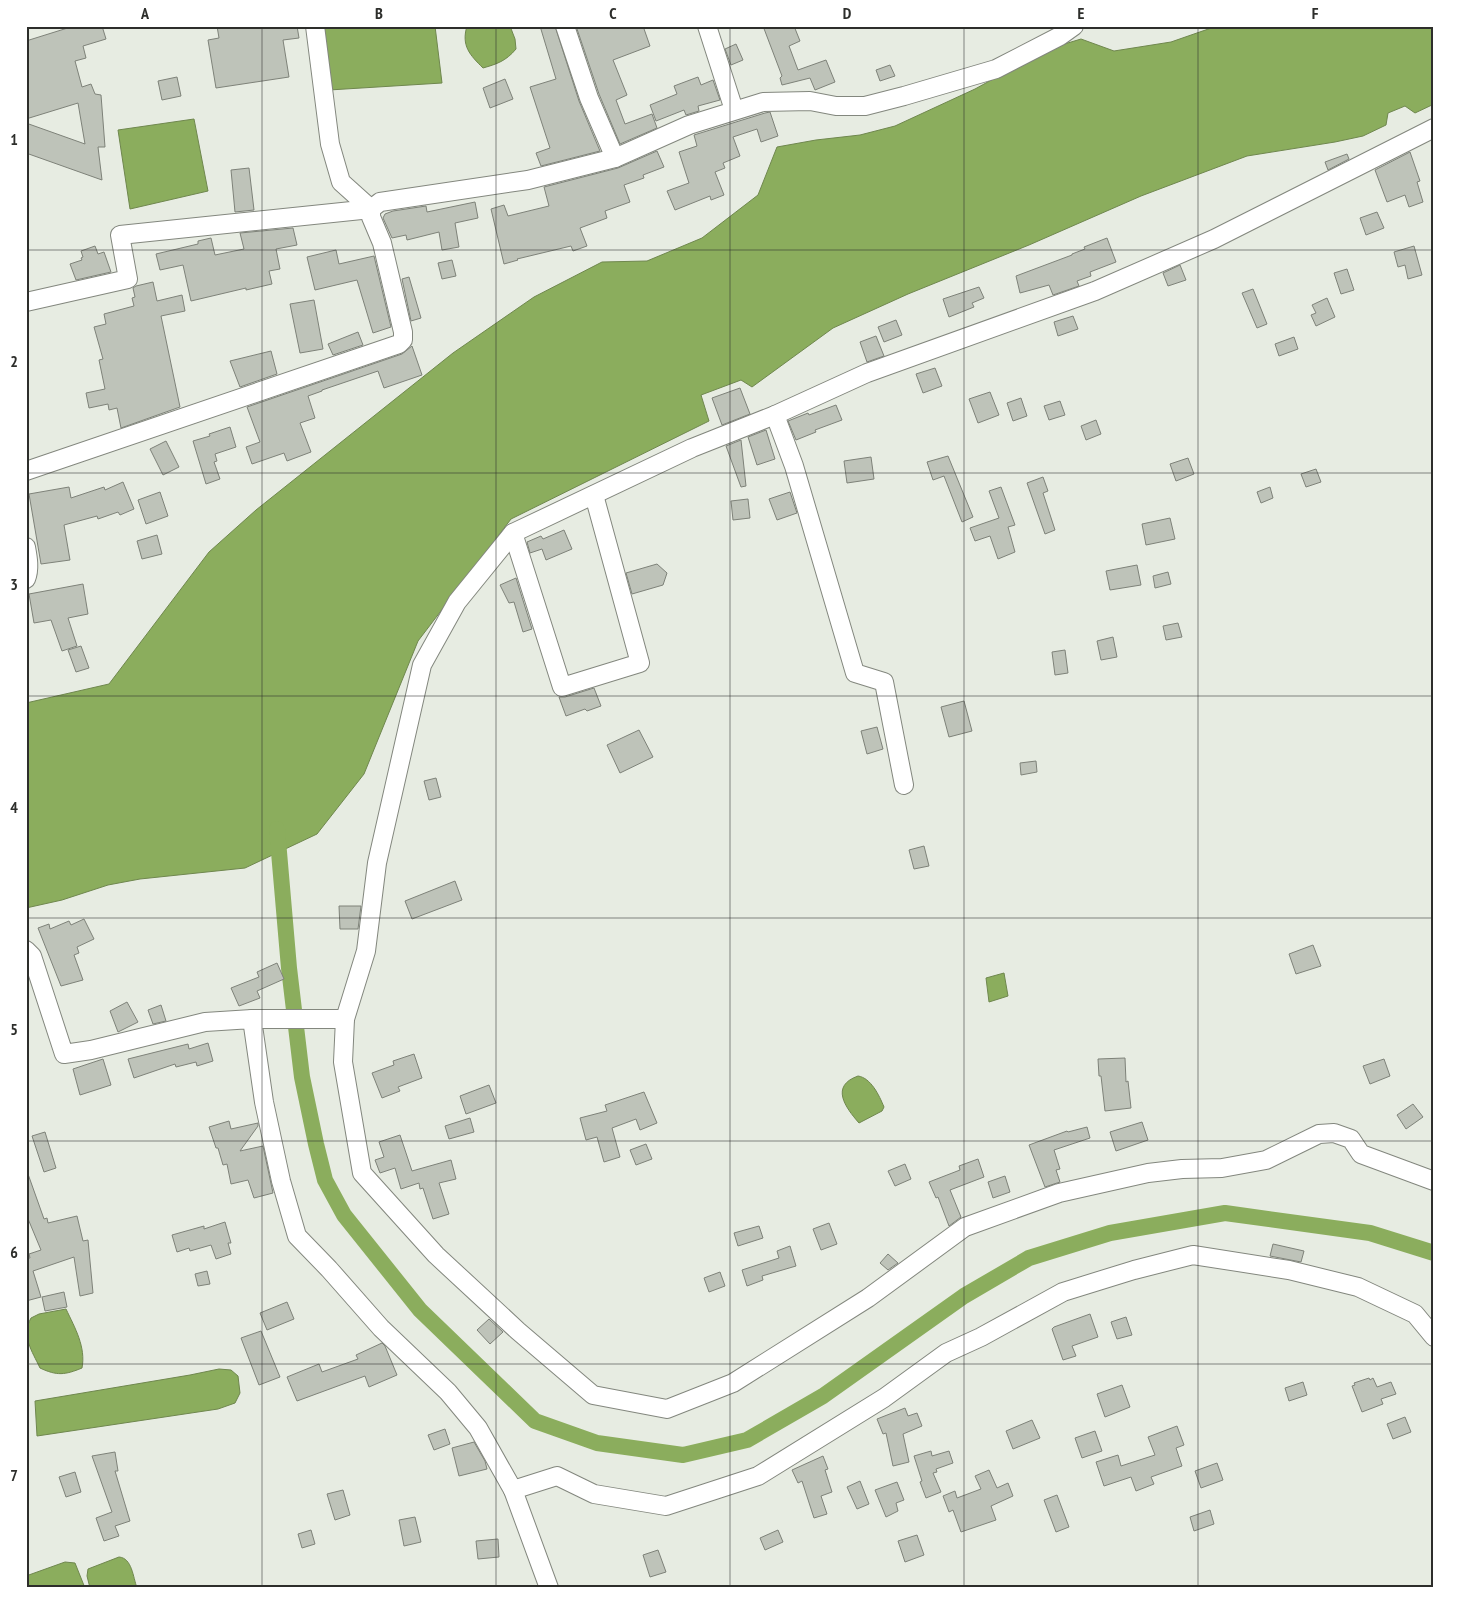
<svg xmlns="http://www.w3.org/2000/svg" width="1460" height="1614" font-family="'PT Sans Narrow',sans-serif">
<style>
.water{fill:#8bad5d;stroke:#6f874e}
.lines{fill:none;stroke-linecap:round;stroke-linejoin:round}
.canal{stroke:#8bad5d;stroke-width:16}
.building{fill:#bec3b9;stroke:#7e8279}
.minor-casing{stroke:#83877e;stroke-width:20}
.minor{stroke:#fff;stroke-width:18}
.grid{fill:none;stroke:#2d2e2b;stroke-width:1;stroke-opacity:0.55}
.neatline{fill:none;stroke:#2d2e2b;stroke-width:2}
.grid-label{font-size:16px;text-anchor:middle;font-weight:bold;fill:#2d2e2b}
</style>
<rect width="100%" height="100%" fill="#e7ece2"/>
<!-- water -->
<g class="water">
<path d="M319,26H435L442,83L329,90Z"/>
<path d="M467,26H510L515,39L516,49C506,61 497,64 483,68C470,55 461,46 467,26Z"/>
<path d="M1217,26H1434V104L1415,113L1405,106L1388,113L1386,125L1363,136L1335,142L1247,156L1141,196L1029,245L908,294L833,328L752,387L741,380L701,395L709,421L511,519L418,641L364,774L317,834L245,868L140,879L108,885L62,900L26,908V703L109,684L209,552L256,510L453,353L534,297L602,262L647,261L702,238L758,195L777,147L816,140L860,135L895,126L975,89L1048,49L1081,39L1114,51L1171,42Z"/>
<path d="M194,119L208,191L130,209L118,130Z"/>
<path d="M1004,973L1008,996L989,1002L986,978Z"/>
<path d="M858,1076C871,1078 879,1095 884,1107L882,1111L859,1123C845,1107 830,1086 858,1076Z"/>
<path d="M66,1309C75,1328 86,1347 82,1368C65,1375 57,1376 40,1368C32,1351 21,1336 31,1318L39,1314Z"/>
<path d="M219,1369L231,1370L238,1376L240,1393L235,1403L218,1409L37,1436L35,1401L190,1375Z"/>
<path d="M119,1557C132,1558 133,1577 137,1588H90L87,1576L88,1569Z"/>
<path d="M65,1562L75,1563L85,1588H26V1576Z"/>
</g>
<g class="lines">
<!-- canal -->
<path class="canal" d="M277,829L289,968L302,1077L316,1144L325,1180L344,1215L420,1310L535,1421L597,1443L683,1455L747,1440L823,1396L964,1296L1029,1258L1110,1233L1225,1213L1370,1233L1434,1253"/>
</g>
<!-- building -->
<g class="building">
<path d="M74,26H102L106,39L83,46L86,58L75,61L82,87L91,84L95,94L101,95L105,147H98L102,180L26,153V123L85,144L78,103L26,119V41Z"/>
<path d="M217,26H297L299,38L283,40L289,77L216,88L208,40L219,38Z"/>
<path d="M540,26H555L579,101L600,151L541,166L536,153L550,148L530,87L556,79Z"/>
<path d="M576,26H643L650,46L613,60L627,95L616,100L625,124L652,114L657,128L620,144L599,94Z"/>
<path d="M763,26H794L800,41L789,46L798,70L826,60L835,82L815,90L810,78L782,85L780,78L782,76Z"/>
<path d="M736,44L743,60L731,65L725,49Z"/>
<path d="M890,65L895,76L880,81L876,70Z"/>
<path d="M177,77L181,96L162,100L158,81Z"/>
<path d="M698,77L701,85L713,80L720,100L698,106L699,111L686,115L684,110L656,121L650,105L677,94L674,86Z"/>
<path d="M505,79L513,99L490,108L483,88Z"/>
<path d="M770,112L778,136L761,142L757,129L733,137L740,156L723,163L725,168L715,172L724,195L711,200L710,196L675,210L667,191L689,183L679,152L697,146L694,135L765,113Z"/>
<path d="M657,151L664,167L643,175L644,178L624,185L630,202L605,211L607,218L580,228L587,246L573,251L571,246L517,259L518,260L504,264L491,209L504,205L508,216L549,206L544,187L618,168Z"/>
<path d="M1410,152L1420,181L1417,182L1423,202L1409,207L1405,195L1387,202L1375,170Z"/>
<path d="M1347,154L1349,159L1328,170L1325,162Z"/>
<path d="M249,168L254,210L235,212L231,170Z"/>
<path d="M475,202L478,218L455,223L459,247L442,250L439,232L407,240L406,235L392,238L383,218L385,214L393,211L426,206L427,212Z"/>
<path d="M1377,212L1384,228L1366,235L1360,218Z"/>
<path d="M293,228L297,245L276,249L280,269L269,271L272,284L246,290V288L191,301L183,265L160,270L156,254L198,244V241L211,238L215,255L244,249L240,233Z"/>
<path d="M1107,238L1116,262L1090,272L1091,276L1077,281L1079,286L1053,295L1049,285L1020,293L1016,276L1072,255V254L1085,249L1084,247Z"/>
<path d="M95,246L98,254L104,252L111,272L76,280L70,264L82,260L81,258L83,257L81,251Z"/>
<path d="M1414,246L1422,275L1408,279L1405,265L1398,267L1394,252Z"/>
<path d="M336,250L339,264L374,256L391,327L373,333L357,280L315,290L307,257Z"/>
<path d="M452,260L456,276L442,279L438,263Z"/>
<path d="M1180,265L1186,280L1168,286L1163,273Z"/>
<path d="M1347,269L1354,290L1341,294L1334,273Z"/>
<path d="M409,277L421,318L411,321L402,279Z"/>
<path d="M153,282L157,301L182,295L185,311L161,316L180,407L121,428L117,408L109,410L108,404L89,408L86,393L105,389L99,360L103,359L94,327L106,324L104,314L134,306L132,298L135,297L133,288L136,286Z"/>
<path d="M979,287L984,298L972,303L974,307L949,317L943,299Z"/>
<path d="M1253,289L1267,324L1257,328L1242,293Z"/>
<path d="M1327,298L1335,317L1316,326L1311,315L1316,313L1312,305Z"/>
<path d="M314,300L323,349L300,353L290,304Z"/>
<path d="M1073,316L1078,329L1058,336L1054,322Z"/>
<path d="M896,320L902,335L884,342L878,327Z"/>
<path d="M358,332L363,345L333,355L328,344Z"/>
<path d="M876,336L884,356L867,362L860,342Z"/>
<path d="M1294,337L1298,349L1279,356L1275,344Z"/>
<path d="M412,346L422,375L384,388L378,371L322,390V391L308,396L315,418L300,423L311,452L287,461L284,453L252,464L246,447L260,442L247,407L402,354Z"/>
<path d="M271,351L277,374L240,387L230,361Z"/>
<path d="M935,368L942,386L923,393L916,374Z"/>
<path d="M740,388L750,414L722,425L712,398Z"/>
<path d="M990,392L999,415L978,423L969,399Z"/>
<path d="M1021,398L1027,416L1013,421L1007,403Z"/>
<path d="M1060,401L1065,415L1049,420L1044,406Z"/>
<path d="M836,405L842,420L815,430L816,432L796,440L788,421L808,413L809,415Z"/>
<path d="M1096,420L1101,434L1086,440L1081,426Z"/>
<path d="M230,427L236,447L215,454L217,461L214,462L220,479L206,484L193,441L210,436L209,434Z"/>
<path d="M766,430L775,459L757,465L748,437Z"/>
<path d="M741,440L746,486L741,487L726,446Z"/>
<path d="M166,441L179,467L163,475L150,449Z"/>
<path d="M948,456L973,517L962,522L944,476L933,480L927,462Z"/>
<path d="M871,457L874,479L847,483L844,461Z"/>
<path d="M1188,458L1194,474L1176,481L1170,464Z"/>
<path d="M1316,469L1321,482L1306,487L1301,474Z"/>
<path d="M1043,477L1048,491L1043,493L1055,530L1045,534L1027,483Z"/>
<path d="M123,482L134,509L120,515L118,512L98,519L97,516L64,525L70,560L41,564L29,494L69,487L71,498L104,487L105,490Z"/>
<path d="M1001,487L1015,525L1008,527L1015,552L998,559L990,536L975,541L970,528L999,518L989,491Z"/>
<path d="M1270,487L1273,498L1261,503L1257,492Z"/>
<path d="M160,492L168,516L146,524L138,500Z"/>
<path d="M790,492L797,513L777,520L769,499Z"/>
<path d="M748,499L750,518L733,520L731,501Z"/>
<path d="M1170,518L1175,539L1146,545L1142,524Z"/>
<path d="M564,530L572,549L546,560L542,549L530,553L527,542L541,536L543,539Z"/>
<path d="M157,535L162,554L142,559L137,541Z"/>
<path d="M657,564L667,573L663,585L632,594L626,573Z"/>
<path d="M1137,565L1141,585L1110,590L1106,571Z"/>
<path d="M1168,572L1171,584L1155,588L1153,576Z"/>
<path d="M516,578L532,629L523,632L514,602L509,603L500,585Z"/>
<path d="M83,584L88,614L68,618L77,646L62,651L51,620L34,623L29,594Z"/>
<path d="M1178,623L1182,637L1166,640L1163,626Z"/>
<path d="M1113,637L1117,657L1101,660L1097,641Z"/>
<path d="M81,646L89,668L76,672L68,650Z"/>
<path d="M1065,650L1068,673L1055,675L1052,652Z"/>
<path d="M594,688L601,706L587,711L585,709L566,716L559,697H565Z"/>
<path d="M964,701L972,731L949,737L941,707Z"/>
<path d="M877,727L883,749L867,754L861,731Z"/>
<path d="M639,730L653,757L620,773L607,745Z"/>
<path d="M1036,761L1037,772L1021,775L1020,763Z"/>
<path d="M436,778L441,797L429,800L424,781Z"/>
<path d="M924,846L929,866L914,869L909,850Z"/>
<path d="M455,881L462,900L412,919L405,901Z"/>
<path d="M339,906H361L358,929H340Z"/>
<path d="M84,919L94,939L77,947L79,953L74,955L83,980L61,986L38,928L49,924L50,929L69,921L71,925Z"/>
<path d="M1313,945L1321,966L1296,974L1289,954Z"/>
<path d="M277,963L284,979L257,991L260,998L239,1006L231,988L259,977L257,972Z"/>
<path d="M127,1002L138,1022L118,1032L110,1011Z"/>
<path d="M161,1005L166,1021L153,1024L148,1010Z"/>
<path d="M208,1043L213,1061L197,1066L196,1062L176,1067L175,1064L134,1078L128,1059L188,1044L189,1049Z"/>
<path d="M414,1054L422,1078L398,1087L400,1091L382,1098L372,1073L394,1065L393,1061Z"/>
<path d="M1125,1058L1126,1082L1128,1081L1131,1108L1105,1111L1101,1076H1099L1098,1059Z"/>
<path d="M103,1059L111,1085L80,1095L73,1069Z"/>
<path d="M1384,1059L1390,1076L1370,1084L1363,1066Z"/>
<path d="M489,1085L496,1103L466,1114L460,1096Z"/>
<path d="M644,1092L657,1123L640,1130L636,1119L612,1128L620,1157L604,1162L597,1137L586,1140L580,1118L607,1111L605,1105Z"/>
<path d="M1413,1104L1423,1117L1406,1129L1397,1115Z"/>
<path d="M470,1118L474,1132L449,1139L445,1126Z"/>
<path d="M229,1121L231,1129L258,1123V1126L240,1151L263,1146L273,1193L254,1198L248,1180L231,1184L227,1164L223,1165L218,1148H216L209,1127Z"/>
<path d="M1142,1122L1148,1140L1116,1151L1110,1132Z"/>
<path d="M1087,1127L1090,1138L1054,1150L1060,1169L1056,1170L1060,1182L1045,1187L1029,1145L1067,1131L1068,1132Z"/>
<path d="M45,1132L56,1168L44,1172L32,1136Z"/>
<path d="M400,1135L412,1171L451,1160L456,1179L439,1183L449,1214L433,1219L423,1188L420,1189L419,1183L401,1189L395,1168L380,1173L375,1160L384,1157L379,1142Z"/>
<path d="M646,1144L652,1159L636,1165L630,1150Z"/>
<path d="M978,1159L984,1177L950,1190L961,1217L949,1226L938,1197L936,1198L929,1182L960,1170L959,1166Z"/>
<path d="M905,1164L911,1179L895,1186L888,1171Z"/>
<path d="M26,1174H28L44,1219L47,1218L48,1223L77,1216L83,1241L88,1240L93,1293L80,1296L74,1257L33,1271L41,1297L26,1301V1258H30L29,1254L41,1250L26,1214Z"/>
<path d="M1005,1176L1010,1192L993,1198L988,1182Z"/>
<path d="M225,1222L231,1243H228L231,1254L216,1259L211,1245L190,1251L189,1248L177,1252L172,1235L204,1226V1229Z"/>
<path d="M829,1223L837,1244L821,1250L813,1229Z"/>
<path d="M759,1226L763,1238L738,1246L734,1233Z"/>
<path d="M1273,1244L1304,1251L1301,1262L1270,1256Z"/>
<path d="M790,1246L796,1266L762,1276L763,1280L747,1286L742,1270L779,1258L777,1251Z"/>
<path d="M888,1254L898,1263L888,1270L880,1263Z"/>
<path d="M207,1271L210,1284L198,1286L195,1274Z"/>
<path d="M720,1272L725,1286L709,1292L704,1278Z"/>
<path d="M64,1292L67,1307L45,1311L42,1297Z"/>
<path d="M287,1302L294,1319L267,1330L260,1313Z"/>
<path d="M1090,1314L1098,1337L1072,1346L1076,1356L1063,1360L1052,1329L1054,1327Z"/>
<path d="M1126,1317L1132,1335L1117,1339L1111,1322Z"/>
<path d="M489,1319L503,1332L490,1344L477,1330Z"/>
<path d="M261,1331L280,1377L259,1385L241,1338Z"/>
<path d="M382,1343L385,1346L397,1375L369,1387L365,1376L297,1401L287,1377L319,1364L322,1372L358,1359L356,1355Z"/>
<path d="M1369,1378L1370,1380L1373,1378L1377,1387L1391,1382L1396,1394L1381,1399L1383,1404L1362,1412L1352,1386L1355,1385L1354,1383Z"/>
<path d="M1303,1382L1307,1395L1289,1401L1285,1388Z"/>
<path d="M1122,1385L1130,1407L1105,1417L1097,1394Z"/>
<path d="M905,1408L908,1416L917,1413L922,1426L903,1434L909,1462L893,1466L886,1433L883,1434L877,1419Z"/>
<path d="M1405,1417L1411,1432L1393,1439L1387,1424Z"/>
<path d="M1032,1420L1040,1438L1013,1449L1006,1431Z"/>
<path d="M1177,1426L1184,1445L1176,1448L1182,1466L1151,1477L1154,1484L1136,1491L1131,1477L1104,1486L1096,1462L1118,1455L1121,1466L1155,1455L1148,1437Z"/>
<path d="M445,1429L450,1444L434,1450L428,1435Z"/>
<path d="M1095,1431L1102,1451L1082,1458L1075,1438Z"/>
<path d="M474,1442L485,1461L487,1469L459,1476L452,1448Z"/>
<path d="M931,1451L932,1456L949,1451L953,1463L936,1469L937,1472L933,1473L941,1492L926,1498L920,1482L922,1481L914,1456Z"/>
<path d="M115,1452L118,1471H115L130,1521L115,1526L119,1536L104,1541L96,1518L112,1512L92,1456Z"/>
<path d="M823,1456L828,1469L825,1470L832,1492L821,1496L827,1514L814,1518L802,1481L798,1483L792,1470Z"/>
<path d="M1217,1463L1223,1480L1201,1488L1195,1471Z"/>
<path d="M989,1470L997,1488L1008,1483L1013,1496L991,1506L996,1520L961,1532L953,1510L949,1512L943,1496L955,1491L957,1498L981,1489L975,1476Z"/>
<path d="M75,1472L81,1492L66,1497L59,1477Z"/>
<path d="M860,1481L869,1504L857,1509L847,1487Z"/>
<path d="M897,1482L904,1500L896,1503L898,1511L886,1517L875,1490Z"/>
<path d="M343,1490L350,1515L335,1520L327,1494Z"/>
<path d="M1057,1495L1069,1527L1056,1532L1044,1500Z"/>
<path d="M1210,1510L1214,1524L1194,1531L1190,1517Z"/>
<path d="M415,1517L421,1542L404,1546L399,1520Z"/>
<path d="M311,1530L315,1544L302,1548L298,1534Z"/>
<path d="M778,1530L783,1542L765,1550L760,1538Z"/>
<path d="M917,1535L924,1555L905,1562L898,1541Z"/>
<path d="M498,1539L499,1557L478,1559L476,1541Z"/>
<path d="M658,1550L666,1572L650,1577L643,1555Z"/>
</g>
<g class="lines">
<defs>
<g id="minor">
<path d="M315,26L330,144L341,182L371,209"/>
<path d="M565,26L589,98L615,158"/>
<path d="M707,26L734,110"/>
<path d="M1434,128L1214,239L1095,291L867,373L775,415L692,448L513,533L457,602L422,665L377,863L366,951L345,1019L343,1062L362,1173L436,1255L518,1331L593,1395L667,1409L733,1383L868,1298L965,1227L1059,1193L1148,1173L1182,1169L1222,1168L1266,1160L1319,1134L1334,1133L1351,1139L1361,1154L1434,1181"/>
<path d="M26,302L128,279L120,235L371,209"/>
<path d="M775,415L794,466L855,673L884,682L904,785"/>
<path d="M26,471L399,344L403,340V332L382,243L371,217V209L380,202L528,180L615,158L689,125L763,102L810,101L836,106H865L904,96L996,69L1060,36L1074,26"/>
<path d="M513,533L562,687L640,663L594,495"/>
<path d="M26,547C28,558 30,569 26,579"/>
<path d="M26,950L32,956L64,1054L91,1050L205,1022L252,1019L264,1102L281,1181L297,1236L329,1269L381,1328L448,1392L478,1428L513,1490L557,1476L594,1494L666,1506L758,1476L884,1398L946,1353L981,1337L1063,1292L1134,1270L1193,1255L1289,1270L1358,1287L1415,1314L1434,1337"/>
<path d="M252,1019H345"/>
<path d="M513,1490L549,1588"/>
</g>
</defs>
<!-- minor casing -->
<use href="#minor" class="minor-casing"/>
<!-- minor -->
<use href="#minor" class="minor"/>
</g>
<!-- grid -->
<path class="grid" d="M262,26V1588M496,26V1588M730,26V1588M964,26V1588M1198,26V1588M26,250H1434M26,473H1434M26,696H1434M26,918H1434M26,1141H1434M26,1364H1434"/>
<!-- border -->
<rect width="1460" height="1614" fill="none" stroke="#ffffff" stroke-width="55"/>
<rect x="28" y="28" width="1404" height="1558" class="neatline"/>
<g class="grid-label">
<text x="145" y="19">A</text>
<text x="379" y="19">B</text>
<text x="613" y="19">C</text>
<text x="847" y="19">D</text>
<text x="1081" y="19">E</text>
<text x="1315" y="19">F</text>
<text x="14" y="145">1</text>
<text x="14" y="367">2</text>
<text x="14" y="590">3</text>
<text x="14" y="813">4</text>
<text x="14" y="1035">5</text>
<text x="14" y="1258">6</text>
<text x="14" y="1481">7</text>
</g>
</svg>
